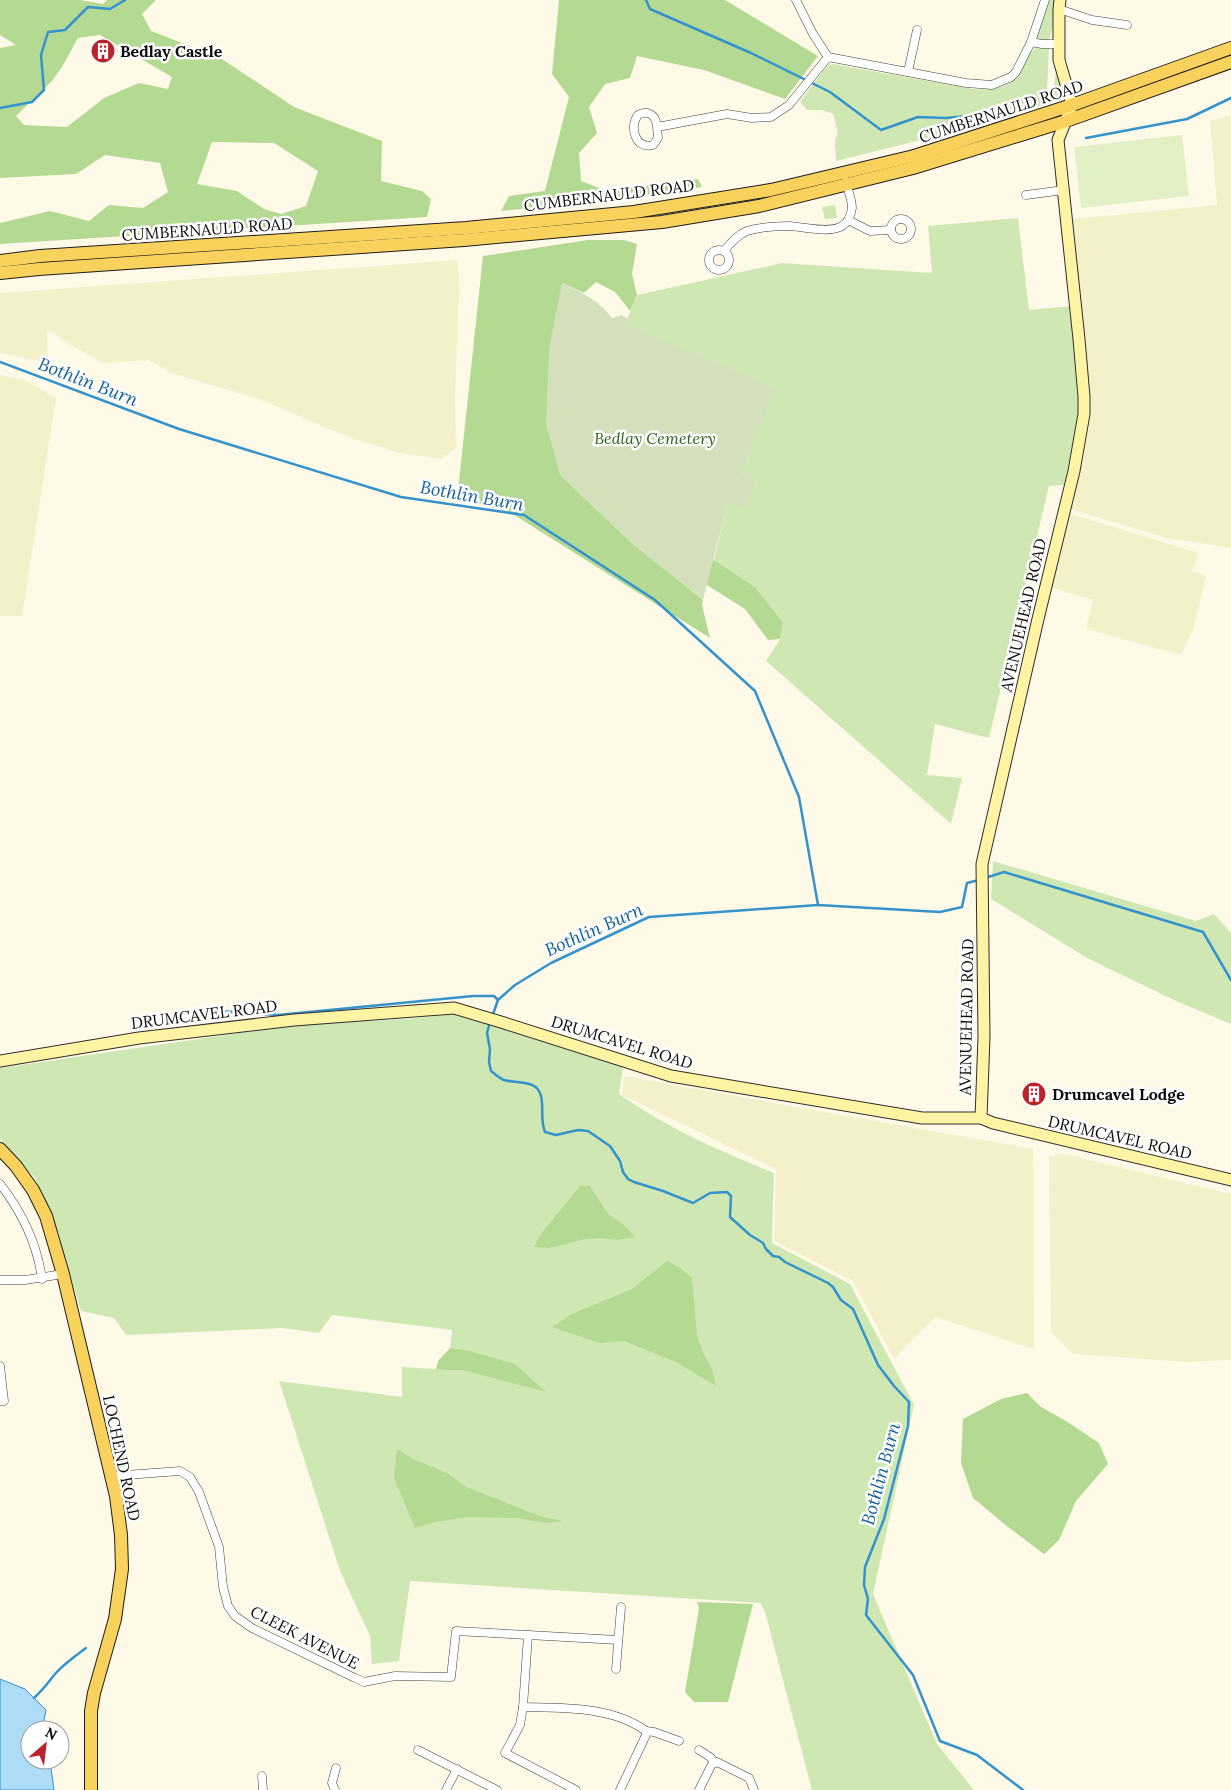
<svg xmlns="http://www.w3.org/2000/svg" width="1231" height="1790" font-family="Lora,serif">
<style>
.farmland{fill:#f4f0c9}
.green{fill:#cfe8b3}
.forest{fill:#b3d992;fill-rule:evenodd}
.cemetery{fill:#d4dfbb}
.pitch{fill:#e1f0c5}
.water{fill:#addcf6;stroke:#3492cd}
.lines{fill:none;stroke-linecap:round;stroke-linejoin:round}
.stream{stroke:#3492cd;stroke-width:2.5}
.street-casing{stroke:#3e3e3e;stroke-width:9}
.secondary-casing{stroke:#2d2d2d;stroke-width:13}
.primary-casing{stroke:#1c1c1c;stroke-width:14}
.street{stroke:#fff;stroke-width:8}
.secondary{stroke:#fff4a3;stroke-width:11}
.primary{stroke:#f9d25e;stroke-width:12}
.labels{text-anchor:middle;stroke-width:5;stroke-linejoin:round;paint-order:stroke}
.poi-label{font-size:16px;font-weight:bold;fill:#0b0b0b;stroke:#fff;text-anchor:start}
.street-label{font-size:16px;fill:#0b0b0b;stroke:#fff}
.park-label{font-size:16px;font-style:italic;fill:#2b621c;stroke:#fff}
.water-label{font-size:18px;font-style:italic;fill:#15629c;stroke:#fff}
</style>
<rect width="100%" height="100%" fill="#fffae8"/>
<!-- farmland -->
<g class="farmland">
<path d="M1231,116V548L1166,538L1070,509L1089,427L1090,403L1073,219L1217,205L1210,121Z"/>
<path d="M458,260L459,289L455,397L456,448L441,459L399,453L351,438L259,399L171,373L149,360L103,363L69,344L52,332H47L48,363L0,353V293Z"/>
<path d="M0,375L25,380L56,398L22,616H0Z"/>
<path d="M1068,513L1199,553L1192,571L1206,576L1193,629L1181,655L1086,629L1093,600L1052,588Z"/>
<path d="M624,1076L1033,1149L1034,1349L935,1317L894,1359L853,1281L774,1241L776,1169L622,1095Z"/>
<path d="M1061,1153L1231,1194V1360L1186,1362L1073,1354L1051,1332L1049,1157Z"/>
</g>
<!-- green -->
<g class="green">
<path d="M1048,0H1056C1054,8 1054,38 1047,41C1044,42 1041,41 1039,40L1037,36Z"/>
<path d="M1040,46L1049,48L1047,92L1053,90L1057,66L1061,82L1059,98L1052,102L941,135L836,161L835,140L838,133L833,114L822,110H807L800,102L827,66L833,64L973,89C992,90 1011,89 1021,70C1027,60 1029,50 1040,46Z"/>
<path d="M835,205L837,218L825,219L822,207Z"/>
<path d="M1018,218L1029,310L1071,306L1080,412L1064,485L1049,486L989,738L935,724L927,775L962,778L951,824L766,661L780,639L755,587L714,560L728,502L756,479L741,472L630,326L627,319L637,295L782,263L932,273L928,226Z"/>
<path d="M993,861L1196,921L1214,914L1231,933V1024L1178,1002L1087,958L991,899Z"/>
<path d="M455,1014L509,1028L623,1066L619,1094C669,1129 718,1150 774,1173L772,1243L850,1284L914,1405L873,1594L937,1744L974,1790H812L765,1612L760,1603L410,1581L399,1661L372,1664L370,1636L340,1571L279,1381L402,1397V1367L436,1369L450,1348L452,1330L332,1315L319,1333L282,1328L126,1335L114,1318L81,1311L65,1257L35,1178L0,1139V1068L293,1025L405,1019Z"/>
</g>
<!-- forest -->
<g class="forest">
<path d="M0,0H80L103,4L107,0H156L142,14L151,31L219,57L294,107L382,141L381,181L422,191L431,199L427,217L0,244V223L50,211L89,221L109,205L143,208L168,192L160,163L105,155L76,174L0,178V48L16,45L0,35ZM100,35L172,77L168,89L139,83L104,98L67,127L24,125L16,116L52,81L62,67L78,38ZM212,142L274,143L318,171L306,206L281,214L264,209L237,191L197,184Z"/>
<path d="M559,0H725L818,56L785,99L704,70L637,56L630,78L605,84L589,107L597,133L579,153L581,181L607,191L698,179L702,187L583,203L501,211L509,196L545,191L569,97L552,74Z"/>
<path d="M588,240H624L637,244L632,274L637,295L630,311L615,292L596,282L584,293L562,283L560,475L634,545L703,600L702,605L710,638L511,513L458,498V491L483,256Z"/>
<path d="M627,516L711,558L755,587L783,623L780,639L768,640L745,609L707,585Z"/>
<path d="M580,1186H590L608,1214L623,1224L635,1237L617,1240L601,1238L585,1239L549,1248L534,1247L541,1234Z"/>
<path d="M667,1261L680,1268L692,1278L697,1336L704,1355L712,1369L716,1386L676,1362L624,1341L600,1343L552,1327L572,1314L632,1289Z"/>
<path d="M450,1348L469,1351L515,1364L546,1392L463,1370H447L436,1369L438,1361Z"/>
<path d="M1027,1393L1041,1407L1066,1421L1099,1443L1108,1464L1076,1501L1059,1540L1044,1554L1008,1527L973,1498L961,1463L963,1419L1001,1399Z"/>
<path d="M397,1449L411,1458L447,1473L464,1486L542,1517L563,1521L546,1523L516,1518L466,1517L435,1522L415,1528L394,1478Z"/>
<path d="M697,1602L753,1604L728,1702H694L685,1692L699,1608Z"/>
</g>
<!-- cemetery -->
<path class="cemetery" d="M562,283C581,292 600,301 612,318L622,315L627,319L630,326L776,388L741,472L756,479L746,507L728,502L703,600L634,545L560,475L546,424L549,348Z"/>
<!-- pitch -->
<path class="pitch" d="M1182,135L1189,196L1081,208L1074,147Z"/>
<!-- water -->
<path class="water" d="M0,1679L25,1689L46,1710L42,1730H30V1760H50L54,1790H0Z"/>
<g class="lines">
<!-- stream -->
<g class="stream">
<path d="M646,0L650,9L751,53L830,92L881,130L918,117L946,118L977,115"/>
<path d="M0,108L32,102L44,90L41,55L48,32L65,30L88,7L110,9L125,0"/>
<path d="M1086,138L1187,119L1231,98"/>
<path d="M0,362L179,429L401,497L524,515L655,600L755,691L799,797L818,905L649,917L551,963L515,985L498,1000L492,1017"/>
<path d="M985,878L1004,872L1203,932L1231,980"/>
<path d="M818,905L940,912L962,907L967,883L979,880"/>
<path d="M192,1016L219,1011L278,1015L473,996H494L498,1000"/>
<path d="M490,1022L487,1033L490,1049L489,1062L491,1071C495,1074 499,1078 504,1080C518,1084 537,1079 541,1096C544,1108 540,1121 545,1132L556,1135L578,1130L588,1131L610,1146L620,1161L623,1172L628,1179L634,1182L663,1191L693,1203L710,1193L727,1192L731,1196L730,1217L750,1235L763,1243L766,1249L773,1256L779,1257L785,1262L828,1283L833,1287L841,1300L853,1309L878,1365L894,1386L909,1402L908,1426L884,1519L865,1567L864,1585L868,1599L866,1615L913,1675L940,1741L977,1755L1023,1790"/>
<path d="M34,1698C44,1689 47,1684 55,1674C64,1664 75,1656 86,1648"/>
</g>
<defs>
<g id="street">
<path d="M796,0L813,34L828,57L966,83L992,85L1011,77L1016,72L1031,42L1045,0"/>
<path d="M1059,9L1092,20L1127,25"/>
<path d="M1031,42L1042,44H1059"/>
<path d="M908,72L917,30"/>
<path d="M657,127C656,116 649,109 638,115C629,126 635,150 653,145L658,138L657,127L727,114L752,118L771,117L789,105L828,57"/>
<path d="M1026,195L1064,190"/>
<circle cx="901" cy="229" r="10"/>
<path d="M848,220L870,231L891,230"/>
<circle cx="719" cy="260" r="10"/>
<path d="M724,251C731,243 737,235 747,231C760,227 776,226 790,226C803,227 828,233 840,227C847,224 851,216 852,208C852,199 848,191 846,182"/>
<path d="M0,1184C22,1212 37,1243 42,1279"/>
<path d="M0,1280H25L63,1274"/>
<path d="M0,1366L4,1401H0"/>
<path d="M112,1476L180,1471L190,1477L199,1492L219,1547L223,1587L228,1606L235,1616L252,1628L355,1678L364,1682L395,1676L451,1677L456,1631L528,1635L523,1707L520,1725L505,1753L576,1790"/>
<path d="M528,1635L618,1640"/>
<path d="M616,1669L621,1607"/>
<path d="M523,1707C563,1708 612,1706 646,1731V1735L620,1790"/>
<path d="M646,1731L654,1732L679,1741"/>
<path d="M418,1750L497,1790"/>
<path d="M699,1750L710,1757L715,1763"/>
<path d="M262,1776L263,1790"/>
<path d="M335,1790L332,1783L336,1768"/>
<path d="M446,1790L457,1769"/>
<path d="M699,1790L712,1764L717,1762L749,1778L754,1790"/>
</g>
<g id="secondary">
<path d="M0,1061L139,1038L294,1020L454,1008L501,1022L671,1076L922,1118H981L993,1123L1231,1180"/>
<path d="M981,1118L984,1037L982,864L1038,619L1074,471L1084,414V397L1079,339L1058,140L1072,105L1059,60V9L1060,0"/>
</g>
<g id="primary">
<path d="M0,261L40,256L466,228L634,212L771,190L914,156L1072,105L1231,48"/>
<path d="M0,273L39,269L464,240L662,222L759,206L913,168L1066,121L1231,62"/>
<path d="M0,1149L16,1166L33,1190L46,1216L63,1274L116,1496L121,1535L122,1569L115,1619L94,1693L91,1711V1790"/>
</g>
</defs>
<!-- street casing -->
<use href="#street" class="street-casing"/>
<!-- secondary casing -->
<use href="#secondary" class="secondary-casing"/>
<!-- primary casing -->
<use href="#primary" class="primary-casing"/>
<!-- street -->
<use href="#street" class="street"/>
<!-- secondary -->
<use href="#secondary" class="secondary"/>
<!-- primary -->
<use href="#primary" class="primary"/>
</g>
<!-- icons -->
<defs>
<symbol id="building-disc" viewBox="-11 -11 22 22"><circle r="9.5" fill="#ba232c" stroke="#fff"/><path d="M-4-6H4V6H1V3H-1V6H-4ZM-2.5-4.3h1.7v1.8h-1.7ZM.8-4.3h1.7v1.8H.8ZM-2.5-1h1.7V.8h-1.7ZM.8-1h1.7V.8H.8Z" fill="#fff"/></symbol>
</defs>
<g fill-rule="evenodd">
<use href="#building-disc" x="89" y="37" width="28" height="28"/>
<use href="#building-disc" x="1020" y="1080" width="28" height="28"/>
</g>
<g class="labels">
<!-- poi labels -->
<g class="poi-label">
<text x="120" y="57">Bedlay Castle</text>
<text x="1052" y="1100">Drumcavel Lodge</text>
</g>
<!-- street labels -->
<g class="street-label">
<text transform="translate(1001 111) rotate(-18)" y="6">CUMBERNAULD ROAD</text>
<text transform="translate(609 195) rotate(-7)" y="6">CUMBERNAULD ROAD</text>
<text transform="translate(207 229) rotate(-4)" y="6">CUMBERNAULD ROAD</text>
<text transform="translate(1023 615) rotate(-77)" y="6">AVENUEHEAD ROAD</text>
<text transform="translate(204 1014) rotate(-7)" y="6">DRUMCAVEL ROAD</text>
<text transform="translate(966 1017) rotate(-89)" y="6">AVENUEHEAD ROAD</text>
<text transform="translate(622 1042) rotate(17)" y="6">DRUMCAVEL ROAD</text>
<text transform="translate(1120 1137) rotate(13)" y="6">DRUMCAVEL ROAD</text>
<text transform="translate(122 1458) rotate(78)" y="6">LOCHEND ROAD</text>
<text transform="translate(305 1637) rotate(27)" y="6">CLEEK AVENUE</text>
</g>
<!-- park labels -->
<g class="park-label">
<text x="655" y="444">Bedlay Cemetery</text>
</g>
<!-- water labels -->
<g class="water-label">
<text transform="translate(88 382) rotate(21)" y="6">Bothlin Burn</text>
<text transform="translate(472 496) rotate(10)" y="6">Bothlin Burn</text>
<text transform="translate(594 930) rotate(-24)" y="6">Bothlin Burn</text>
<text transform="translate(881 1474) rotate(-75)" y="6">Bothlin Burn</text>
</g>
</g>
<!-- north arrow -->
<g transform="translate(45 1745) rotate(28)"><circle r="24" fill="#ffffff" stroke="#9d9d9d"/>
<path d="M0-4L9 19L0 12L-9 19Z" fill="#ba232c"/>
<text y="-8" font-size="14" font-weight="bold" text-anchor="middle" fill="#0b0b0b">N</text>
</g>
</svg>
